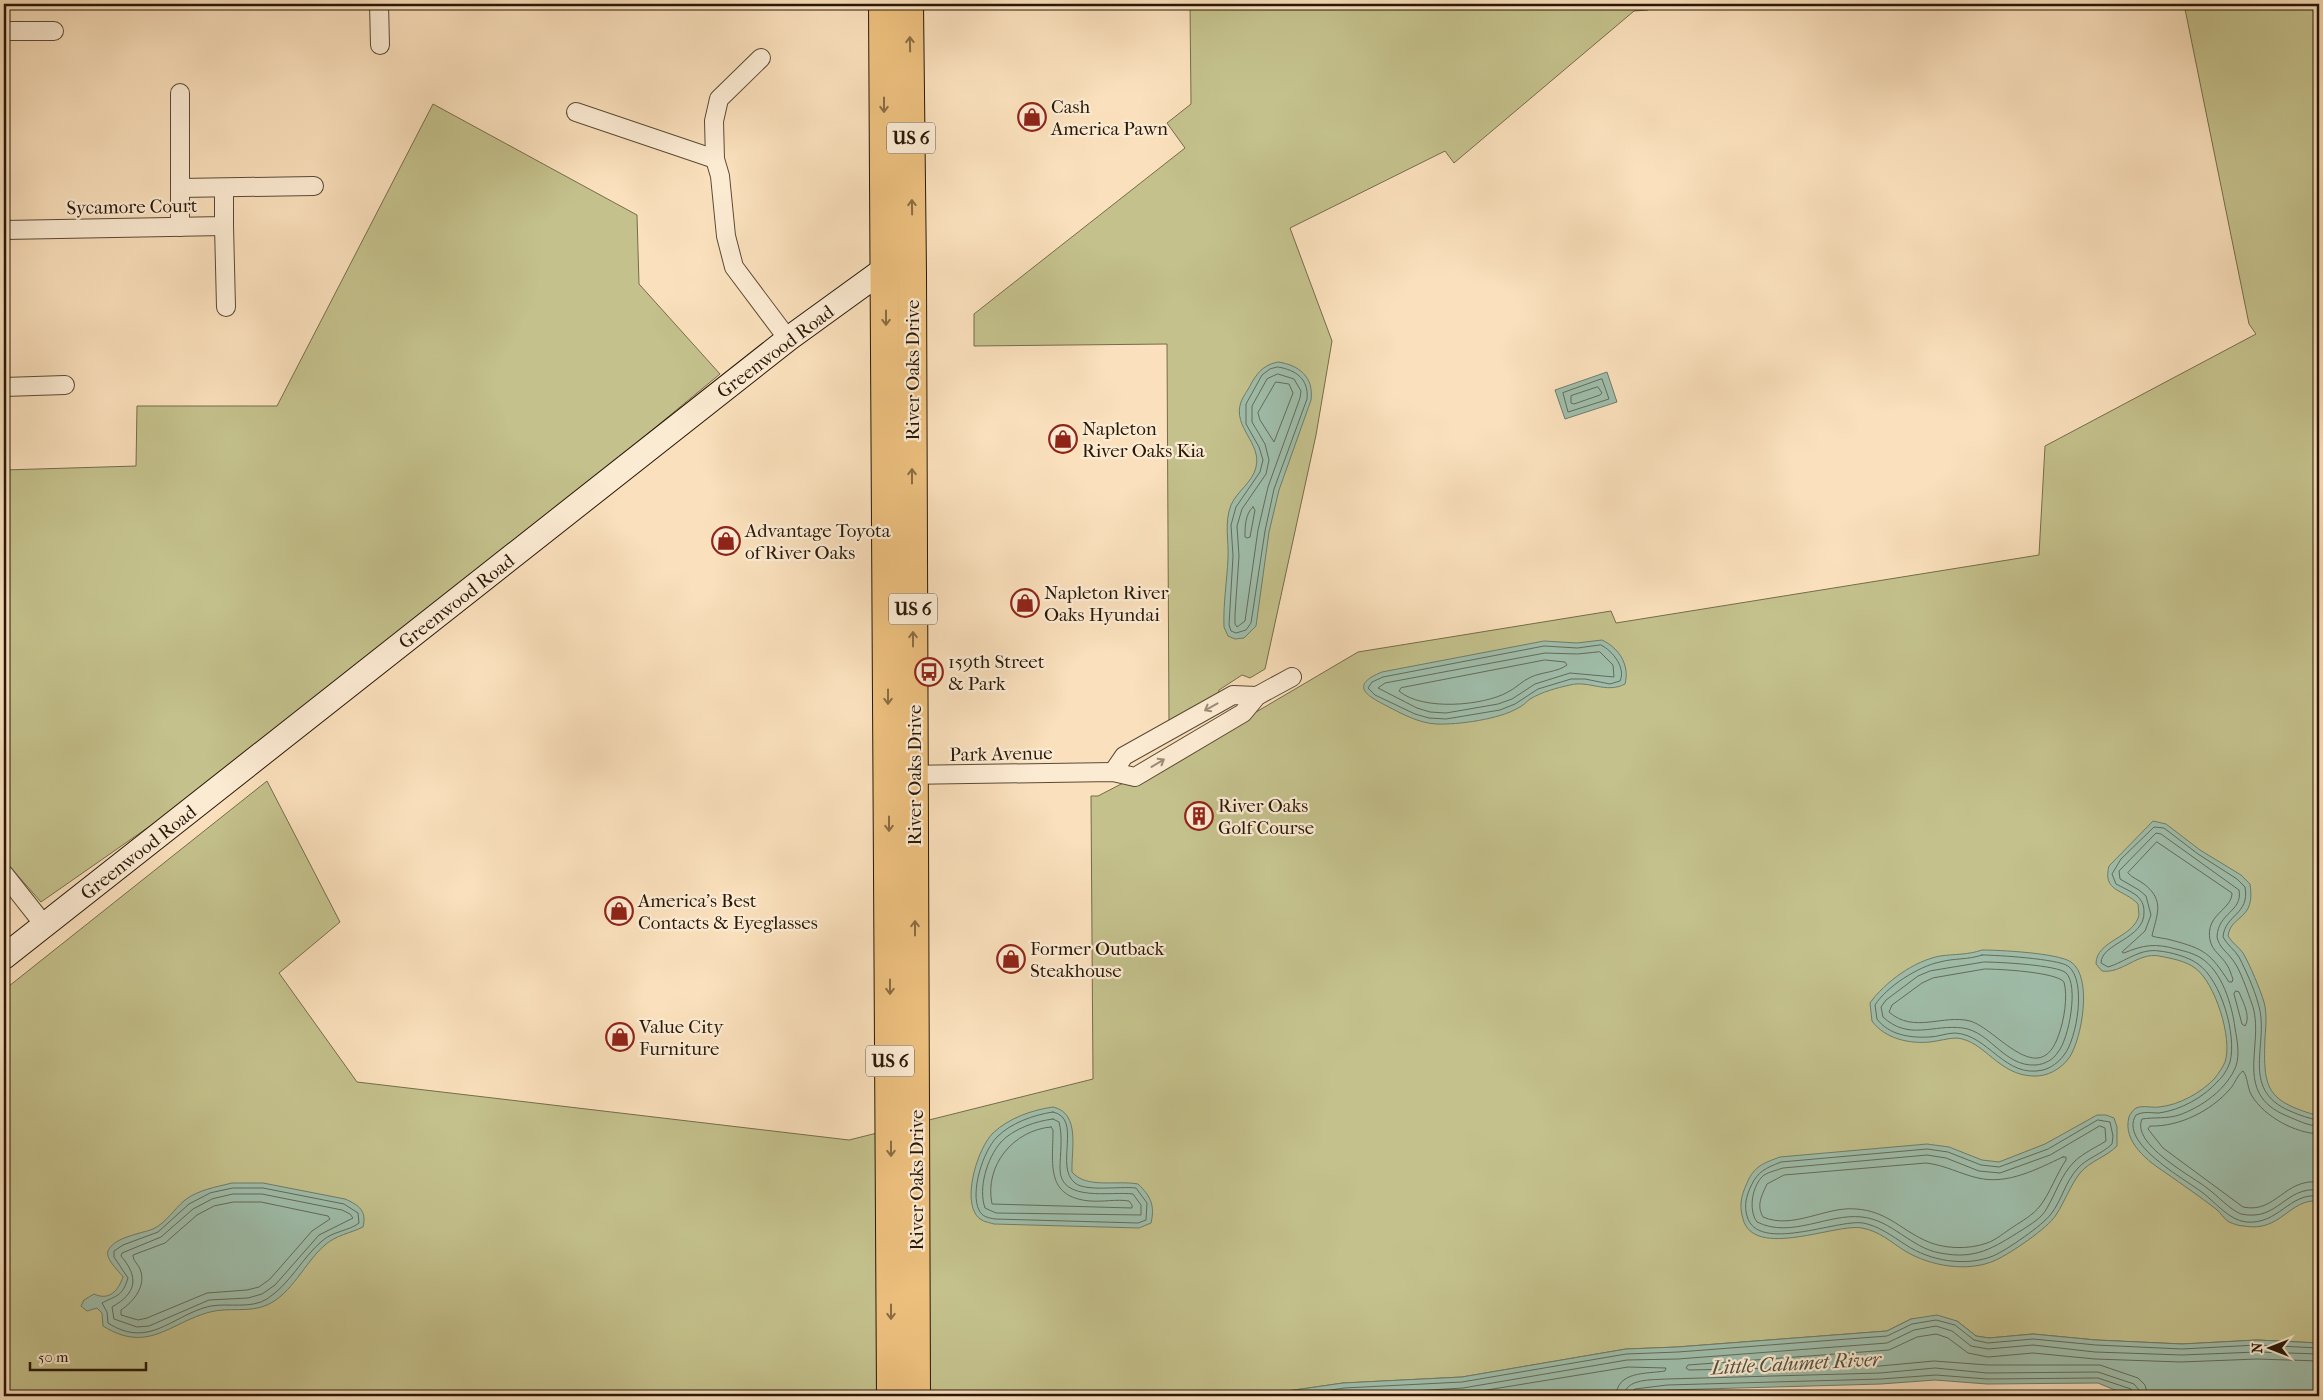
<svg xmlns="http://www.w3.org/2000/svg" width="2323" height="1400" font-family="'IM FELL French Canon',serif">
<style>
.green{fill:#c4c18c;stroke:#766c4a}
.water{fill:#9fbeab;stroke:#6f7c6a}
.lines{fill:none;stroke-linecap:round;stroke-linejoin:round}
.shore{stroke:#646b5a;stroke-width:1}
.street-casing{stroke:#5c4a35;stroke-width:20}
.secondary-casing{stroke:#281808;stroke-width:26}
.primary-casing{stroke:#281808;stroke-width:30}
.street{stroke:#fcebd3;stroke-width:18}
.secondary{stroke:#fcebd3;stroke-width:24}
.primary{stroke:#edc07e;stroke-width:28}
.oneway{stroke:#8a6c43}
.oneway2{stroke:#9d8c78}
.labels{text-anchor:middle;stroke-width:4.5;stroke-linejoin:round;paint-order:stroke}
.shield{fill:#fcebd3;stroke:#685745;stroke-width:1}
.shield-label{font-size:18px;font-weight:bold;fill:#281808}
.poi-label{font-size:19px;fill:#281808;stroke:#fcebd3;text-anchor:start}
.street-label{font-size:19px;fill:#281808;stroke:#fcebd3}
.water-label{font-size:20px;font-style:italic;fill:#525241;stroke:#fcebd3}
</style>
<rect width="100%" height="100%" fill="#fae0bc"/>
<filter id="stains"><feTurbulence type="fractalNoise" baseFrequency=".004" numOctaves="4"/><feColorMatrix values="0 0 0 0 .2 0 0 0 0 .09 0 0 0 0 .02 0 0 0 .5 -.17"/></filter>
<radialGradient id="worn" r=".72"><stop offset=".6" stop-color="#630" stop-opacity="0"/><stop offset="1" stop-color="#630" stop-opacity=".3"/></radialGradient>
<!-- green -->
<g class="green">
<path d="M1190,4H1648V10L1634,11L1454,163L1445,151L1290,228L1332,341L1316,435L1265,669L1250,678L1242,675L1219,690L1218,698L1169,727L1167,344L974,346V314L1185,148L1167,123L1191,104Z"/>
<path d="M2184,4H2319V1343L2257,1340L2182,1344L2096,1340L2033,1334L1989,1338L1976,1336L1957,1321L1911,1319L1887,1331L1677,1347L1626,1349L1462,1377L1343,1383L1253,1396H666L618,1393L591,1396H4V990L267,781L340,922L279,973L357,1082L849,1140L1093,1079L1091,796H1098L1154,767L1178,758L1358,652L1611,611L1616,623L2039,555L2045,446L2256,334L2249,324Z"/>
<path d="M433,104L637,215L639,284L720,374L542,521L226,773L41,902L4,860V470L136,466L137,406H277Z"/>
</g>
<!-- water -->
<g class="water">
<path d="M1278,362C1299,365 1314,377 1311,400L1279,490L1269,532L1256,626L1244,638L1235,639L1228,636L1224,627C1223,604 1227,581 1228,558C1229,540 1224,523 1231,505C1237,491 1253,482 1256,467C1262,443 1232,427 1241,402C1243,396 1249,389 1252,382C1259,371 1264,365 1278,362Z"/>
<path d="M1607,372L1617,402L1565,419L1555,390Z"/>
<path d="M1602,640C1619,648 1630,665 1625,684C1606,694 1589,680 1570,685C1556,688 1542,692 1530,699C1526,702 1523,706 1518,708C1500,719 1458,725 1436,724C1419,723 1402,714 1387,706C1365,695 1350,685 1382,672L1544,641L1577,643Z"/>
<path d="M2153,821L2166,824L2200,850L2241,875L2250,884C2256,921 2231,914 2228,936C2232,943 2239,947 2243,953C2250,965 2260,989 2264,1002C2267,1014 2266,1025 2265,1037C2263,1089 2266,1101 2319,1116V1201C2289,1198 2281,1233 2244,1226C2239,1226 2234,1224 2229,1222C2224,1219 2221,1213 2216,1209C2199,1196 2183,1185 2166,1173C2149,1162 2122,1142 2129,1117C2130,1114 2133,1110 2136,1108C2143,1105 2152,1108 2159,1107C2179,1105 2201,1093 2215,1078C2218,1074 2223,1067 2225,1062C2233,1039 2215,982 2195,968C2186,961 2170,958 2159,956C2138,952 2122,974 2102,971L2096,964C2096,940 2134,938 2139,915L2138,904C2124,889 2102,892 2109,866Z"/>
<path d="M1982,950C1999,950 2058,953 2071,962C2093,977 2082,1039 2069,1058C2061,1069 2047,1077 2033,1076C1998,1075 1985,1041 1957,1038C1948,1038 1939,1041 1930,1042C1910,1044 1885,1039 1872,1021L1870,1003C1885,982 1914,961 1940,956C1954,954 1968,955 1982,950Z"/>
<path d="M1053,1107C1081,1113 1071,1151 1072,1172C1086,1189 1117,1180 1138,1184C1151,1196 1155,1206 1151,1223L1139,1228L994,1224C987,1222 979,1221 975,1213C964,1194 978,1148 993,1133C1009,1118 1032,1110 1053,1107Z"/>
<path d="M2097,1115H2106L2114,1118L2117,1127V1146C2106,1157 2090,1161 2080,1173C2070,1186 2065,1201 2056,1215C2048,1228 2011,1253 1996,1260C1968,1273 1930,1266 1905,1251C1891,1242 1879,1231 1862,1228C1836,1223 1754,1260 1743,1219C1739,1206 1741,1196 1747,1183C1754,1166 1764,1163 1780,1157L1927,1144L1949,1147L1982,1160L1999,1162L2045,1144Z"/>
<path d="M232,1183H263L345,1199C359,1205 367,1211 363,1227C351,1233 336,1235 325,1245C305,1262 292,1294 267,1305C249,1313 229,1307 210,1312C169,1323 148,1354 103,1326L102,1313L97,1308L87,1311L81,1306L84,1300L94,1294C109,1301 118,1291 123,1277C119,1271 105,1259 108,1251C114,1237 140,1234 153,1229C166,1223 174,1209 185,1200C198,1190 216,1187 232,1183Z"/>
<path d="M1937,1315L1957,1321L1976,1336L1989,1338L2033,1334L2096,1340L2182,1344L2257,1340L2319,1343V1396H2147L2122,1393L2098,1383L1987,1384L1935,1380L1881,1384L1668,1390L1615,1396H1253L1343,1383L1462,1377L1626,1349L1677,1347L1887,1331L1911,1319Z"/>
<path d="M618,1393L660,1394L666,1396H591Z"/>
</g>
<g class="lines">
<!-- shore -->
<g class="shore">
<path d="M1278,367C1296,370 1309,379 1307,399L1274,489L1265,531L1251,623L1246,630L1236,633L1231,631L1229,625L1233,556L1231,525L1236,507L1260,472L1263,460L1259,447L1246,424V404L1262,375L1270,369Z"/>
<path d="M1278,374L1294,379L1301,391L1300,398L1268,487L1258,530L1245,621L1237,627L1235,624V614L1239,556L1237,526L1242,509L1266,474L1269,460L1265,444L1252,422V406L1267,379Z"/>
<path d="M1602,379L1609,399L1568,412L1563,393Z"/>
<path d="M1276,382L1289,384L1293,393L1274,442L1260,420L1258,413Z"/>
<path d="M1598,387L1602,393L1600,395L1574,404L1571,403V396Z"/>
<path d="M1253,507L1255,510L1250,537L1247,538L1245,537C1245,527 1245,514 1253,507Z"/>
<path d="M1601,645C1613,651 1626,668 1620,681L1610,684L1585,679H1571L1538,689L1515,704L1500,710L1446,719L1429,718L1415,714L1375,695L1368,688L1372,682L1383,677L1544,646L1577,648Z"/>
<path d="M1600,652L1613,665L1614,677L1570,673L1535,684L1512,699L1498,704L1446,713L1430,712L1417,708L1378,688L1385,683L1545,653L1577,654Z"/>
<path d="M1545,660L1565,662L1567,665C1558,672 1542,672 1531,677C1522,681 1516,688 1508,692C1483,706 1422,711 1399,691L1401,688Z"/>
<path d="M2157,842L2232,893C2232,910 2205,914 2210,940C2212,951 2222,956 2227,965C2230,969 2231,975 2233,979L2232,982H2229C2210,953 2205,949 2171,940C2165,938 2157,938 2152,936C2156,916 2166,901 2144,884C2139,880 2132,878 2128,873Z"/>
<path d="M1982,955C1997,955 2058,959 2068,966C2087,980 2077,1039 2064,1055C2059,1062 2051,1068 2043,1070C2005,1079 1989,1035 1955,1033C1946,1033 1938,1037 1929,1037C1910,1038 1889,1035 1877,1019L1875,1005C1886,987 1919,966 1940,962C1954,958 1968,960 1982,955Z"/>
<path d="M1984,962C1998,962 2058,965 2066,973C2079,985 2069,1039 2058,1052C2053,1060 2045,1064 2036,1065C2004,1067 1991,1032 1963,1028C1933,1024 1909,1041 1883,1017L1881,1007L1886,1000L1918,976L1930,971Z"/>
<path d="M1985,969C1999,969 2056,972 2064,982C2068,997 2064,1020 2059,1034C2040,1092 1996,1028 1970,1021C1943,1014 1914,1034 1889,1012L1892,1005L1922,983L1933,978Z"/>
<path d="M2236,991L2239,992C2243,1002 2251,1016 2245,1026L2242,1024L2234,994Z"/>
<path d="M1053,1112C1083,1118 1054,1167 1075,1183C1086,1192 1120,1186 1136,1188L1147,1203L1146,1220L1138,1223L995,1219C989,1218 982,1217 979,1210C970,1192 983,1151 997,1137C1011,1123 1033,1115 1053,1112Z"/>
<path d="M1053,1119L1059,1122C1063,1137 1060,1154 1060,1169C1060,1203 1112,1191 1133,1194L1141,1205V1215L996,1213L985,1208C978,1188 987,1158 1001,1142C1013,1129 1036,1121 1053,1119Z"/>
<path d="M2098,1120L2110,1122L2113,1136L2112,1144C2102,1154 2087,1158 2078,1168C2065,1182 2062,1200 2051,1214C2043,1225 2007,1250 1993,1256C1966,1267 1930,1261 1906,1245C1892,1236 1879,1226 1863,1223C1837,1219 1757,1254 1747,1216C1744,1205 1746,1197 1751,1186C1758,1171 1766,1168 1781,1162L1927,1149L1948,1152L1981,1165L1999,1167L2048,1149Z"/>
<path d="M2319,1120C2310,1119 2299,1115 2290,1111C2238,1089 2271,1042 2258,1003C2254,988 2246,971 2239,957C2235,950 2227,945 2223,937C2225,914 2250,915 2245,887L2237,879L2198,854L2164,828L2154,827L2121,859L2112,874L2116,884C2122,887 2130,891 2136,895C2142,900 2144,905 2144,912C2145,939 2101,943 2101,963L2108,967C2125,962 2140,948 2159,951C2170,952 2189,957 2198,964C2221,980 2237,1035 2230,1062C2228,1068 2223,1077 2218,1081C2204,1097 2181,1110 2159,1113C2151,1113 2144,1111 2136,1115C2118,1143 2185,1179 2203,1193C2216,1203 2229,1220 2246,1222C2279,1225 2289,1192 2319,1196"/>
<path d="M2100,1126L2105,1128L2106,1141C2095,1148 2083,1153 2074,1162C2061,1175 2056,1193 2047,1208C2042,1218 2031,1224 2022,1230C1993,1248 1976,1260 1940,1253C1911,1248 1892,1220 1862,1217C1828,1213 1791,1239 1757,1222C1748,1210 1752,1185 1764,1175C1769,1172 1777,1170 1783,1168L1927,1155L1946,1158L1979,1171L2000,1173L2050,1155Z"/>
<path d="M2319,1126C2308,1126 2297,1120 2287,1116C2231,1093 2266,1044 2252,1004C2248,993 2240,968 2232,959C2226,951 2219,947 2217,937C2218,912 2243,912 2239,890L2161,834L2156,833L2119,871L2120,879L2139,890L2146,896L2151,915L2145,931L2122,952L2124,953C2143,945 2155,943 2176,949C2184,951 2193,953 2201,958C2222,971 2232,1005 2235,1028C2237,1040 2240,1054 2236,1066C2227,1089 2202,1107 2179,1115C2167,1119 2154,1117 2142,1119C2131,1144 2190,1175 2207,1188C2218,1196 2229,1209 2241,1214C2279,1222 2284,1186 2319,1190"/>
<path d="M1051,1127L1053,1130C1053,1164 1045,1197 1090,1201C1103,1202 1116,1199 1129,1201L1132,1205V1208L992,1204C984,1165 1014,1130 1051,1127Z"/>
<path d="M2319,1134C2295,1133 2265,1117 2252,1096C2247,1088 2248,1077 2243,1071C2237,1075 2235,1084 2230,1089C2211,1111 2179,1127 2150,1126L2148,1129L2163,1148L2243,1207C2276,1214 2284,1178 2319,1182"/>
<path d="M2063,1157H2066V1160C2056,1175 2050,1193 2040,1206C2033,1215 2022,1221 2013,1227C2005,1232 1996,1240 1987,1243C1968,1250 1942,1249 1924,1240C1899,1228 1886,1211 1856,1209C1826,1206 1793,1230 1763,1217C1756,1205 1762,1195 1767,1184L1784,1175L1926,1163C1945,1165 1960,1174 1978,1178C2008,1185 2037,1169 2063,1157Z"/>
<path d="M233,1188H263L344,1204L358,1213L359,1223C349,1231 333,1231 322,1241C302,1258 290,1284 267,1299C251,1309 229,1303 211,1306C173,1314 150,1350 108,1323L107,1312L102,1303C117,1295 122,1297 128,1278L114,1257V1251L123,1245L158,1232L189,1204L210,1193Z"/>
<path d="M233,1194H262L342,1210L350,1214L353,1218L319,1235L275,1285L262,1294L248,1298L209,1300L149,1326L137,1327L114,1319L112,1307C137,1293 139,1277 121,1256L122,1253L161,1237L193,1209L212,1199Z"/>
<path d="M234,1202H261L328,1216L330,1219L312,1231L270,1279L259,1287L247,1290L207,1293L147,1318L138,1320L121,1315V1310C133,1302 147,1286 140,1269C138,1264 133,1261 133,1255L165,1243L197,1215L214,1206Z"/>
<path d="M1293,1396L1344,1388L1462,1382L1626,1354L1678,1352L1887,1336L1912,1324L1936,1320L1955,1325L1974,1340L1988,1343L2033,1339L2096,1345L2182,1349L2257,1345L2319,1348"/>
<path d="M1331,1396L1463,1388L1627,1360L1678,1359L1887,1343L1914,1330L1936,1326L1952,1331L1971,1346L1988,1349L2033,1345L2095,1352L2182,1355L2257,1352L2319,1354"/>
<path d="M1450,1396L1628,1367L1666,1368L1665,1371C1646,1374 1617,1371 1616,1396"/>
<path d="M1624,1396C1625,1378 1653,1380 1667,1379L1880,1373L1935,1368L1987,1373L2098,1372L2134,1384L2139,1390L2140,1396"/>
<path d="M1630,1396L1631,1392L1635,1389L1667,1385L1881,1379L1936,1375L1987,1379L2098,1378L2131,1389L2134,1396"/>
<path d="M2148,1396L2145,1385L2138,1378L2100,1365H1988L1934,1361L1880,1366L1689,1370L1686,1368L1688,1365L1889,1350L1917,1337L1936,1334L1948,1338L1968,1353L1988,1357L2033,1353L2095,1359L2181,1362L2257,1359L2319,1361"/>
</g>
<defs>
<g id="street">
<path d="M379,4L380,45"/>
<path d="M4,31H54"/>
<path d="M761,58L719,99L714,121L715,159L720,176L726,236L734,267L788,339"/>
<path d="M180,93V227"/>
<path d="M576,112L715,159"/>
<path d="M180,188L314,186"/>
<path d="M224,226L226,307"/>
<path d="M4,230L224,226V188"/>
<path d="M4,387L65,385"/>
<path d="M1113,772L1124,756L1233,695L1257,696"/>
<path d="M904,775L1113,772L1135,777L1243,713L1257,696L1292,677"/>
<path d="M4,874L45,926"/>
</g>
<path id="secondary" d="M4,957L788,339L897,260"/>
<g id="primary">
<path d="M883,4L891,1396"/>
<path d="M909,4L912,273L916,1396"/>
</g>
</defs>
<!-- street casing -->
<use href="#street" class="street-casing"/>
<!-- secondary casing -->
<use href="#secondary" class="secondary-casing"/>
<!-- primary casing -->
<use href="#primary" class="primary-casing"/>
<!-- street -->
<use href="#street" class="street"/>
<!-- secondary -->
<use href="#secondary" class="secondary"/>
<!-- primary -->
<use href="#primary" class="primary"/>
</g>
<!-- one-way arrows -->
<defs><path id="oneway-shaft" d="M-6 0H5M1.5-3L5.5 0L1.5 3" fill="none" stroke-width="1.6" stroke-linecap="round" stroke-linejoin="round" transform="scale(1.25)"/></defs>
<g class="oneway">
<use href="#oneway-shaft" transform="translate(910 44) rotate(-91)"/>
<use href="#oneway-shaft" transform="translate(884 105) rotate(90)"/>
<use href="#oneway-shaft" transform="translate(912 207) rotate(-91)"/>
<use href="#oneway-shaft" transform="translate(886 318) rotate(90)"/>
<use href="#oneway-shaft" transform="translate(912 476) rotate(-90)"/>
<use href="#oneway-shaft" transform="translate(913 639) rotate(-90)"/>
<use href="#oneway-shaft" transform="translate(888 697) rotate(90)"/>
<use href="#oneway-shaft" transform="translate(889 824) rotate(90)"/>
<use href="#oneway-shaft" transform="translate(915 928) rotate(-90)"/>
<use href="#oneway-shaft" transform="translate(890 987) rotate(90)"/>
<use href="#oneway-shaft" transform="translate(891 1149) rotate(90)"/>
<use href="#oneway-shaft" transform="translate(891 1312) rotate(90)"/>
</g>
<g class="oneway2">
<use href="#oneway-shaft" transform="translate(1211 707) rotate(151)"/>
<use href="#oneway-shaft" transform="translate(1158 763) rotate(-31)"/>
</g>
<!-- icons -->
<defs>
<symbol id="shop-ring" viewBox="-11 -11 22 22"><circle r="9.5" fill="#fcebd3" stroke="#8f2418" stroke-width="1.5"/><path d="M-5-2.5h2.3a2.7 3.5 0 0 1 5.4 0H5L5.5 6h-11ZM-1.5-2.5h3a1.5 2.3 0 0 0-3 0Z" fill="#8f2418"/></symbol>
<symbol id="bus-ring" viewBox="-11 -11 22 22"><circle r="9.5" fill="#fcebd3" stroke="#8f2418" stroke-width="1.5"/><path d="M-5-6H5V4H4V6H2V4H-2V6H-4V4H-5ZM-3.5-4V0h7V-4ZM-3.5 1.2v1.5H-2V1.2ZM2 1.2v1.5H3.5V1.2Z" fill="#8f2418"/></symbol>
<symbol id="building-ring" viewBox="-11 -11 22 22"><circle r="9.5" fill="#fcebd3" stroke="#8f2418" stroke-width="1.5"/><path d="M-4-6H4V6H1V3H-1V6H-4ZM-2.5-4.3h1.7v1.8h-1.7ZM.8-4.3h1.7v1.8H.8ZM-2.5-1h1.7V.8h-1.7ZM.8-1h1.7V.8H.8Z" fill="#8f2418"/></symbol>
</defs>
<g fill-rule="evenodd">
<use href="#shop-ring" x="1016" y="101" width="32" height="32"/>
<use href="#shop-ring" x="1047" y="423" width="32" height="32"/>
<use href="#shop-ring" x="710" y="525" width="32" height="32"/>
<use href="#shop-ring" x="1009" y="587" width="32" height="32"/>
<use href="#bus-ring" x="913" y="656" width="32" height="32"/>
<use href="#building-ring" x="1183" y="800" width="32" height="32"/>
<use href="#shop-ring" x="603" y="895" width="32" height="32"/>
<use href="#shop-ring" x="995" y="943" width="32" height="32"/>
<use href="#shop-ring" x="604" y="1021" width="32" height="32"/>
</g>
<g class="labels">
<!-- shield labels -->
<g class="shield">
<rect x="887" y="122.5" width="48" height="31" rx="4"/>
<rect x="889" y="593.5" width="48" height="31" rx="4"/>
<rect x="866" y="1045.5" width="48" height="31" rx="4"/>
</g>
<g class="shield-label">
<text x="911" y="144">US 6</text>
<text x="913" y="615">US 6</text>
<text x="890" y="1067">US 6</text>
</g>
<!-- poi labels -->
<g class="poi-label">
<text x="1051" y="113">Cash<tspan x="1051" dy="22">America Pawn</tspan></text>
<text x="1082" y="435">Napleton<tspan x="1082" dy="22">River Oaks Kia</tspan></text>
<text x="745" y="537">Advantage Toyota<tspan x="745" dy="22">of River Oaks</tspan></text>
<text x="1044" y="599">Napleton River<tspan x="1044" dy="22">Oaks Hyundai</tspan></text>
<text x="948" y="668">159th Street<tspan x="948" dy="22">&amp; Park</tspan></text>
<text x="1218" y="812">River Oaks<tspan x="1218" dy="22">Golf Course</tspan></text>
<text x="638" y="907">America's Best<tspan x="638" dy="22">Contacts &amp; Eyeglasses</tspan></text>
<text x="1030" y="955">Former Outback<tspan x="1030" dy="22">Steakhouse</tspan></text>
<text x="639" y="1033">Value City<tspan x="639" dy="22">Furniture</tspan></text>
</g>
<!-- street labels -->
<g class="street-label">
<text transform="translate(132 206) rotate(-1)" y="7">Sycamore Court</text>
<text transform="translate(775 351) rotate(-37)" y="7">Greenwood Road</text>
<text transform="translate(912 370) rotate(-90)" y="7">River Oaks Drive</text>
<text transform="translate(456 601) rotate(-38)" y="7">Greenwood Road</text>
<text transform="translate(1001 753) rotate(-1)" y="7">Park Avenue</text>
<text transform="translate(914 775) rotate(-90)" y="7">River Oaks Drive</text>
<text transform="translate(138 852) rotate(-38)" y="7">Greenwood Road</text>
<text transform="translate(916 1180) rotate(-90)" y="7">River Oaks Drive</text>
</g>
<!-- water labels -->
<g class="water-label">
<text transform="translate(1796 1363) rotate(-3)" y="7">Little Calumet River</text>
</g>
</g>
<!-- margin -->
<rect width="2323" height="1400" fill="none" stroke="#fae0bc" stroke-width="20"/>
<rect x="5" y="5" width="2313" height="1390" fill="none" stroke="#281808" stroke-width="2.5"/>
<rect x="10" y="10" width="2303" height="1380" fill="none" stroke="#281808"/>
<!-- north arrow -->
<g transform="translate(2270 1348) rotate(270)" stroke="#fcebd3" stroke-width="4" paint-order="stroke">
<path d="M0-4L9 19L0 12L-9 19Z" fill="#281808"/>
<text y="-8" font-size="14" font-weight="bold" text-anchor="middle" fill="#281808">N</text>
</g>
<!-- scale -->
<path d="M30 1362v8h116v-8" fill="none" stroke="#281808" stroke-width="2.5"/>
<text x="38" y="1362" font-size="15" fill="#281808" stroke="#fcebd3" stroke-width="4" paint-order="stroke">50 m</text>
<rect width="100%" height="100%" filter="url(#stains)"/>
<rect width="100%" height="100%" fill="url(#worn)"/>
</svg>
